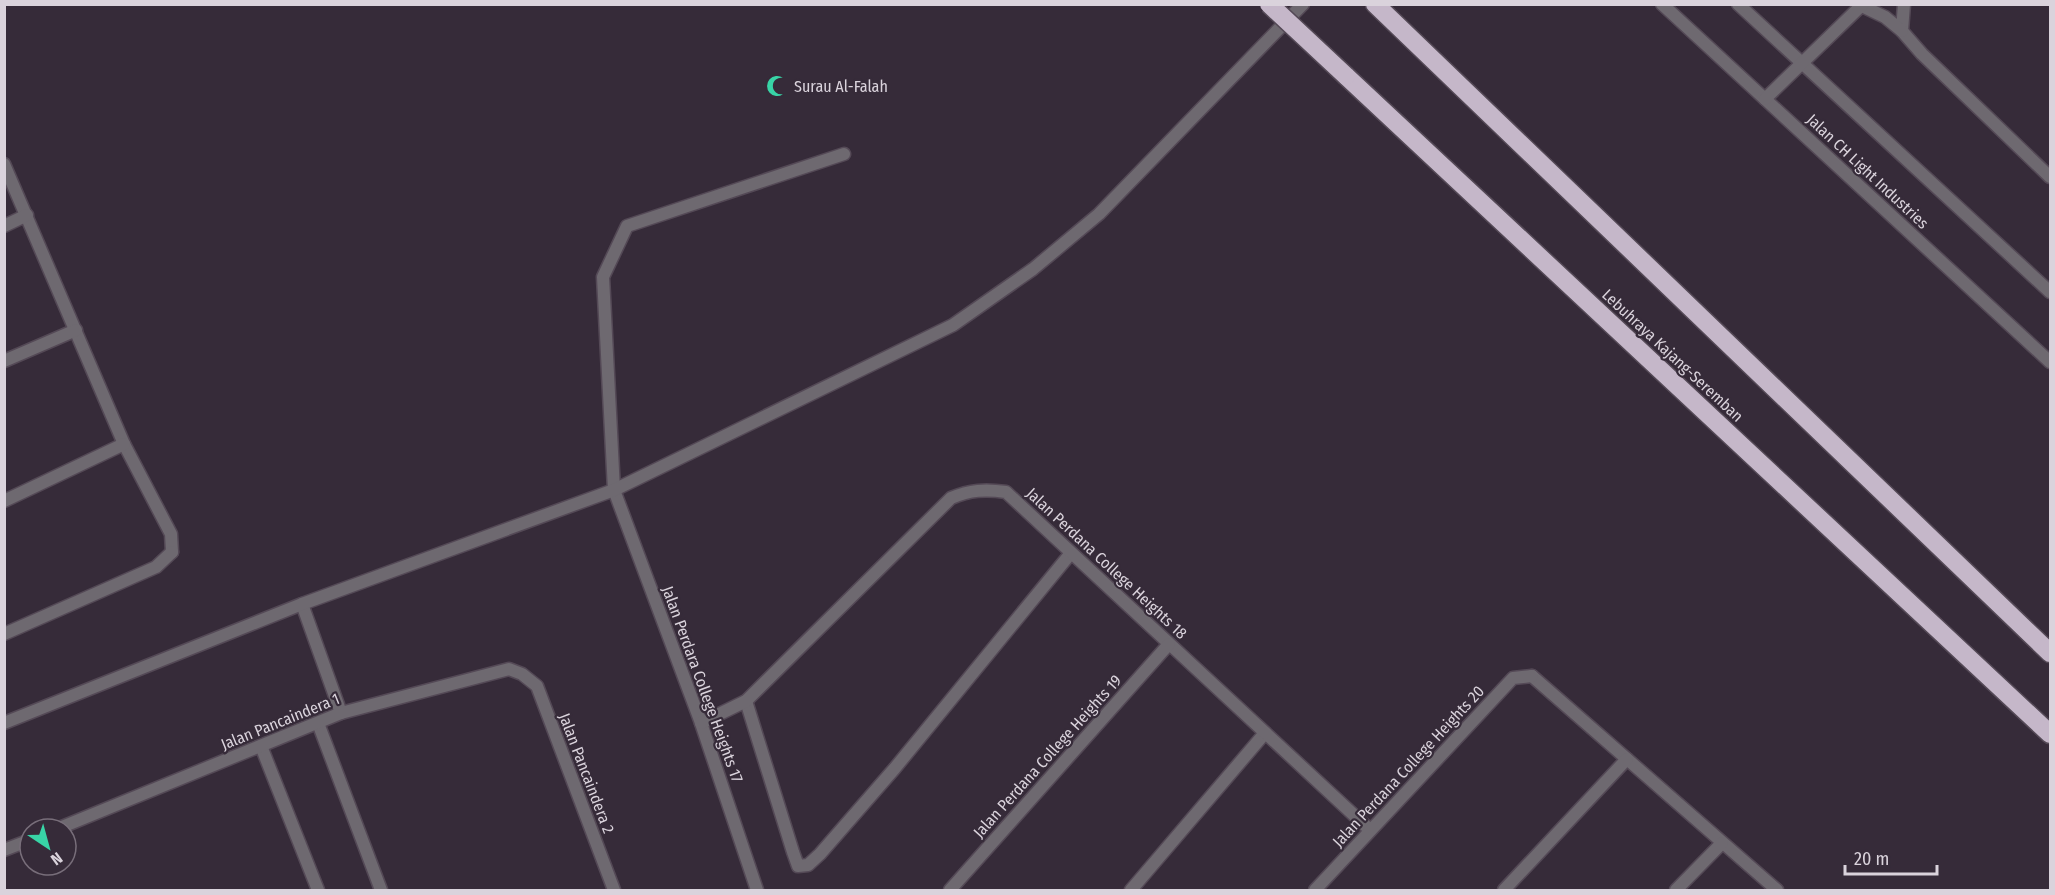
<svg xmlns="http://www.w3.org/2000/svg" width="2055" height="895" font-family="'Fira Sans Condensed',sans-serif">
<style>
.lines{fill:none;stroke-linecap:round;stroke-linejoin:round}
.service-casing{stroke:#544956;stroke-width:15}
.minor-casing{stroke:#544956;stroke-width:15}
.motorway-casing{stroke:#544956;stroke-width:21}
.service{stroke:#6e6970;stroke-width:12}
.minor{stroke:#6e6970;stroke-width:12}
.motorway{stroke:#c5b7c9;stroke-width:18}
.motorway-bridge-casing{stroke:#544956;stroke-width:21;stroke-linecap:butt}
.motorway-bridge{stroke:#c5b7c9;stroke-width:18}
.labels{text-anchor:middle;stroke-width:4.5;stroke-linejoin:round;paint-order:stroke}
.poi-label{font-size:16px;fill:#dad3dc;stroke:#362b39;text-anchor:start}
.street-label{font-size:16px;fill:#dad3dc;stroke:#362b39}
</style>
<rect width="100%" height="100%" fill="#362b39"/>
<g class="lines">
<defs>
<g id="service">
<path d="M1904,4L1902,31L1922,54L2050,177"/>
<path d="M1862,6L1885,17L1902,31"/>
<path d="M4,164L124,444L171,534L172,552"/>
<path d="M4,226L27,215"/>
<path d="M614,490L603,277L627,226L844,154"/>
<path d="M4,501L124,444"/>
<path d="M1532,676L1777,890"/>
<path d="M746,701L793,852L798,866L808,865L820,854L895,768L1071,553"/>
<path d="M261,746L318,890"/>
<path d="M1131,890L1265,733"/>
<path d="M1504,890L1627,759"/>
</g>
<g id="minor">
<path d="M1662,4L2050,362"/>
<path d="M1738,4L2050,292"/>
<path d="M1765,99L1863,4"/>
<path d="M4,361L76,330"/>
<path d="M614,490L701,723L757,890"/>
<path d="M302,604L341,713"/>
<path d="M4,634L156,567L172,552"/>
<path d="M4,723L302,604L614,490L953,325L1033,269L1099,214L1303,4"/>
<path d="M318,723L381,890"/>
<path d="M701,723L746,701L951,498C970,490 985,489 1006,492L1370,830"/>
<path d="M57,829L341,713L509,669L522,674L537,686L614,890"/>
<path d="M4,850L30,840"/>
<path d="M950,890L1169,644"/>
<path d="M1315,890L1513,678L1532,676"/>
<path d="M1676,890L1722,843"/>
</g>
<g id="motorway">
<path d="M1375,4L2050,653"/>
<path d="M1346,76L2050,734"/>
</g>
</defs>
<!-- service casing -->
<use href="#service" class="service-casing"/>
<!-- minor casing -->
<use href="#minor" class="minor-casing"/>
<!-- motorway casing -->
<use href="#motorway" class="motorway-casing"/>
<!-- service -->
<use href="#service" class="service"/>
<!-- minor -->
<use href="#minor" class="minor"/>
<!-- motorway -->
<use href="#motorway" class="motorway"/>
<defs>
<path id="motorway-bridge" d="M1269,4L1346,76"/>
</defs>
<!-- motorway-bridge casing -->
<use href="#motorway-bridge" class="motorway-bridge-casing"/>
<!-- motorway-bridge -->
<use href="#motorway-bridge" class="motorway-bridge"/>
</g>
<!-- icons -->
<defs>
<symbol id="mosque-bare" viewBox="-9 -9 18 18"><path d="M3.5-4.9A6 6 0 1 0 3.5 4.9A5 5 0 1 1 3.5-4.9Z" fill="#38d4a6" stroke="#362b39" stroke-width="2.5" paint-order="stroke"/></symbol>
</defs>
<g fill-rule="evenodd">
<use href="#mosque-bare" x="762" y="71" width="30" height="30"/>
</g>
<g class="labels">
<!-- poi labels -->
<g class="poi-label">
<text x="794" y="92">Surau Al-Falah</text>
</g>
<!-- street labels -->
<g class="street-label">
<text transform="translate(1868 171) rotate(43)" y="6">Jalan CH Light Industries</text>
<text transform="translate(1673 355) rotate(43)" y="6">Lebuhraya Kajang-Seremban</text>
<text transform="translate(1107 563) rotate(43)" y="6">Jalan Perdana College Heights 18</text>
<text transform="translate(703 684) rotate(70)" y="6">Jalan Perdara College Heights 17</text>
<text transform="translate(280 721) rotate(-22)" y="6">Jalan Pancaindera 1</text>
<text transform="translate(1047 756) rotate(-48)" y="6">Jalan Perdana College Heights 19</text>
<text transform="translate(1408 766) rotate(-47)" y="6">Jalan Perdana College Heights 20</text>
<text transform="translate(587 773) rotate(69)" y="6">Jalan Pancaindera 2</text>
</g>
</g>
<!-- border -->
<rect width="2055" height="895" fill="none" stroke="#dad3dc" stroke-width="12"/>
<!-- north arrow -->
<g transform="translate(48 847) rotate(144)"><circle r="28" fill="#362b39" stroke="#786e7a" stroke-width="1.5"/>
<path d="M0-4.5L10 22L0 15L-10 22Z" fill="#38d4a6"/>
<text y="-9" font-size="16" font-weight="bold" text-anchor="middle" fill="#dad3dc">N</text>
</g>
<!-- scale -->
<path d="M1845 865v9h92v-9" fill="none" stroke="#dad3dc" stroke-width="3"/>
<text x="1854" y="865" font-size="18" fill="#dad3dc" stroke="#362b39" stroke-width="4.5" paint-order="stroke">20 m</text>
</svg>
